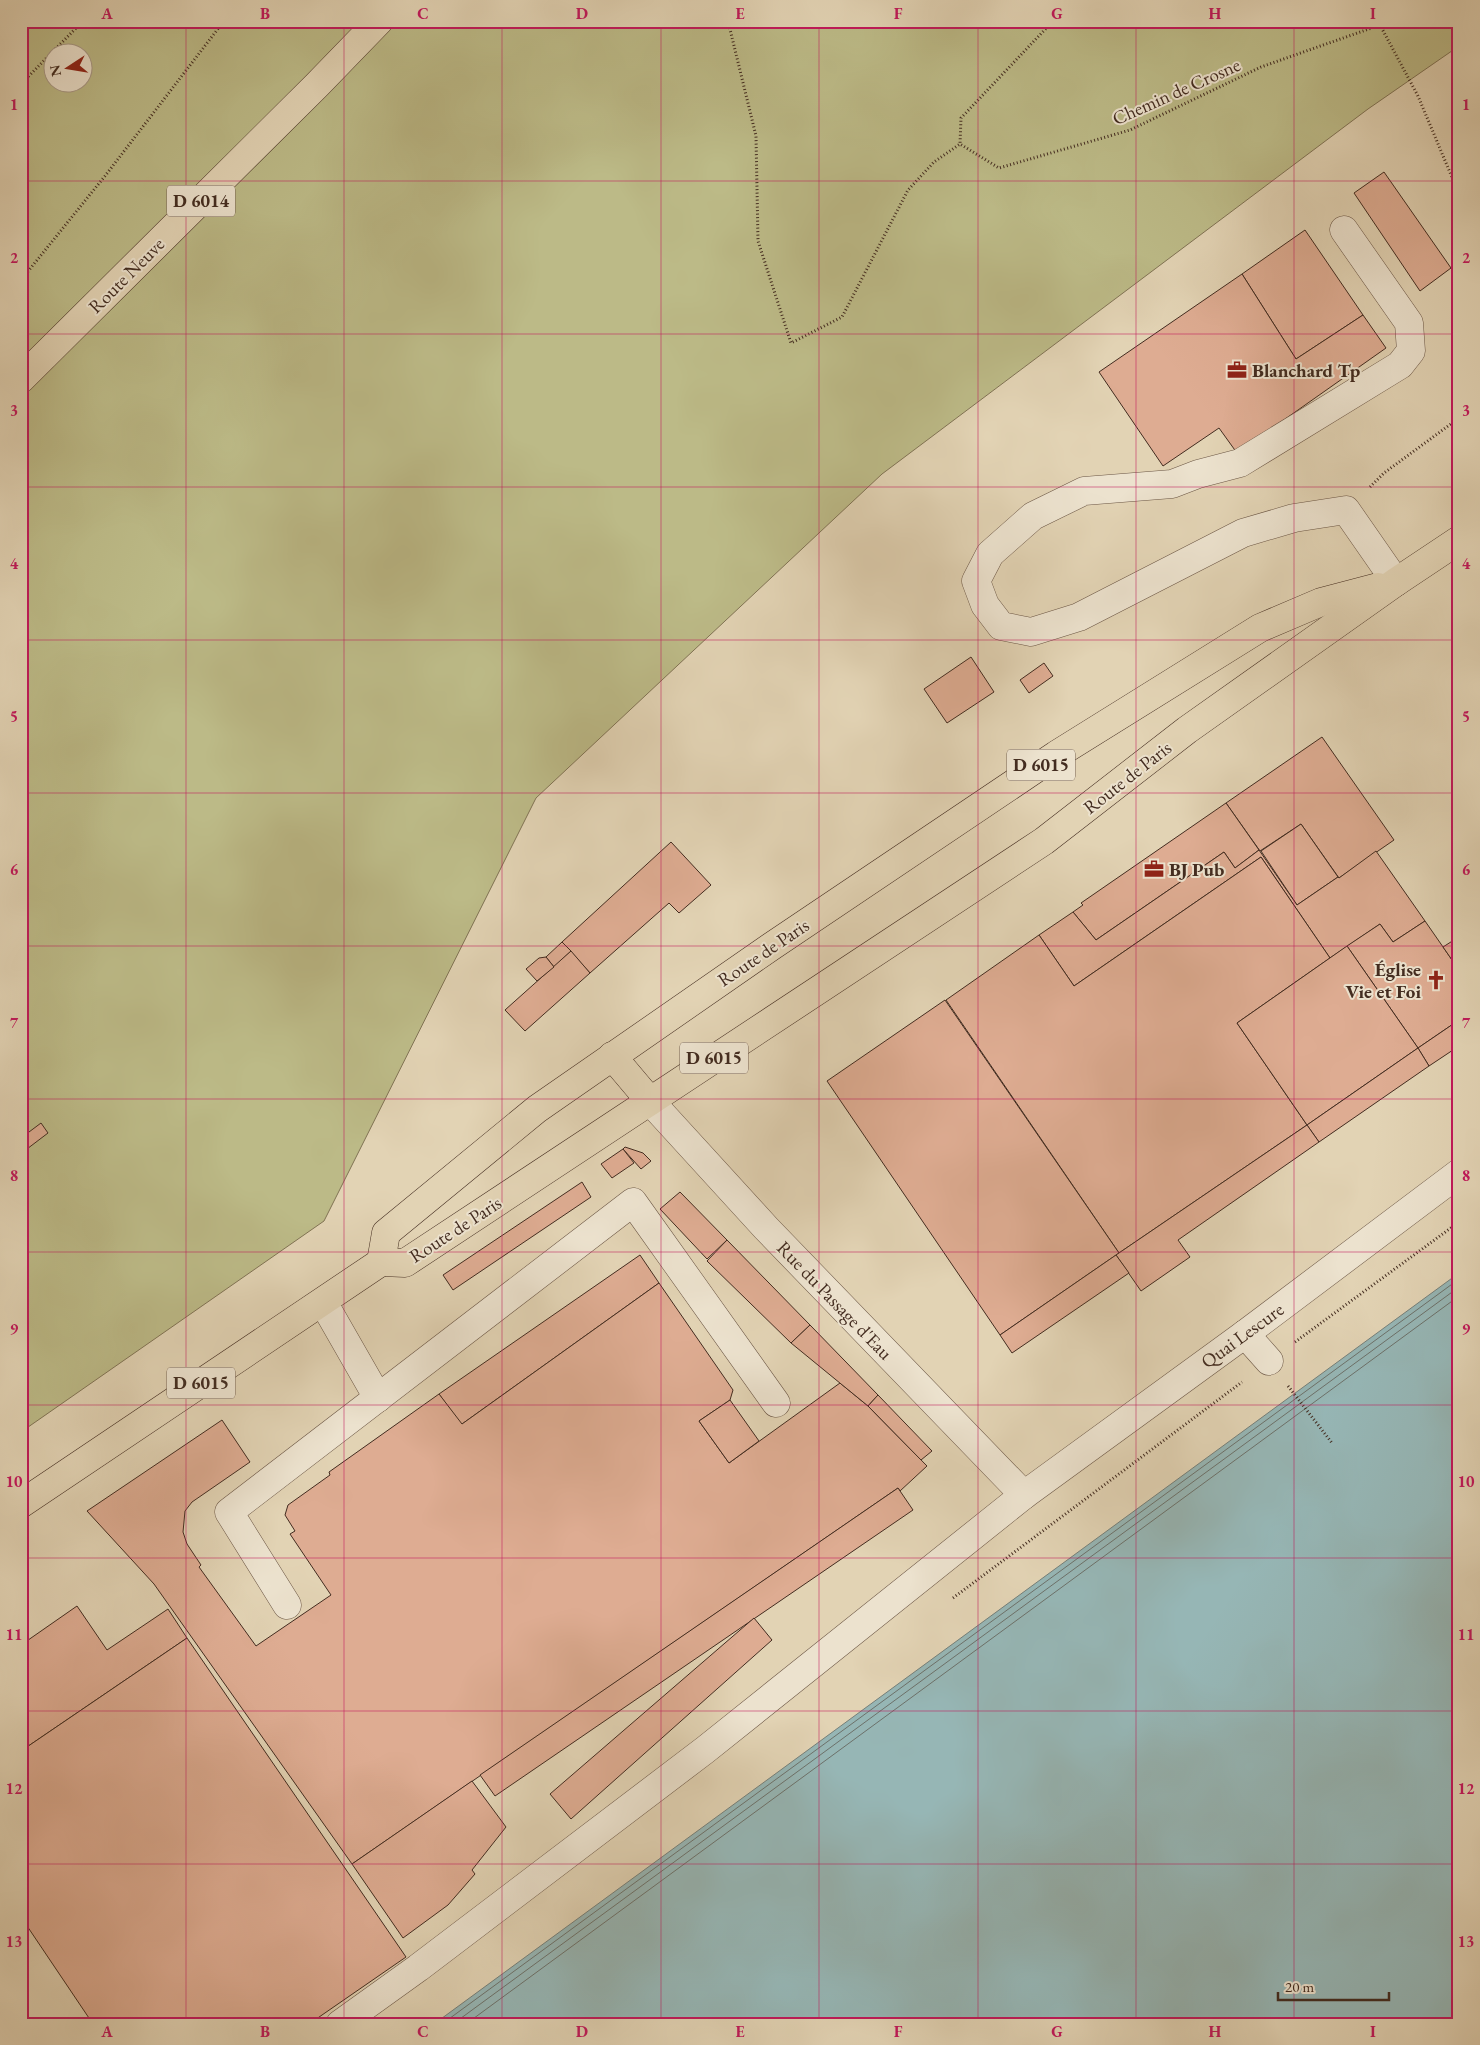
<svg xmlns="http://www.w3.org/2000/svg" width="1480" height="2045" font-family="'EB Garamond',serif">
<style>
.green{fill:#bcba87;stroke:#807354;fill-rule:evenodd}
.water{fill:#96b6b5;stroke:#757f79}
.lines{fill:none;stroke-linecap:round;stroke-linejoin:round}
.shore{stroke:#6c716a;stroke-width:1}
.building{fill:#deac92;stroke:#432c20}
.minor-casing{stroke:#6b5645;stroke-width:29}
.major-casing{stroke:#432c20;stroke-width:29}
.path{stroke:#432c20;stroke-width:3;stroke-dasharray:1 2.5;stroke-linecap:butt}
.minor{stroke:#ece2ce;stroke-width:28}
.major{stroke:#e2d3b4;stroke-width:28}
.grid{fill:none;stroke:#c2185b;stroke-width:1;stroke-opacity:0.55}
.labels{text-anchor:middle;stroke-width:4;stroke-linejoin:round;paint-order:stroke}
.shield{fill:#ece2ce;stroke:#766354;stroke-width:1}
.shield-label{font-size:18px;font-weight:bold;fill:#432c20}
.street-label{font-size:19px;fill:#432c20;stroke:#ece2ce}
.poi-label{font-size:19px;font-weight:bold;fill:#432c20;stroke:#ece2ce;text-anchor:start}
.neatline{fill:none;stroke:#c2185b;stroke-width:2}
.grid-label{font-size:16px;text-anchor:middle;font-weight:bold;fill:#c2185b}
</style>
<rect width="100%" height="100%" fill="#e2d3b4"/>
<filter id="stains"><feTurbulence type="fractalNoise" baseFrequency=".004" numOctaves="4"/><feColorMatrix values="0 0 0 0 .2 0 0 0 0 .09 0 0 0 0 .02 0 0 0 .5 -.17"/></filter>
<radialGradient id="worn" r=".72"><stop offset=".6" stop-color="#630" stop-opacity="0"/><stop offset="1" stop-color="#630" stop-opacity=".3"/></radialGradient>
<!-- green -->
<path class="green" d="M21,21H1459V46L1368,109L882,474L536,798L324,1221L21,1432ZM52,52H82V82H52Z"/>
<!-- water -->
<path class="water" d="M1459,1273V2024H434Z"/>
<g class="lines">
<!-- shore -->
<g class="shore">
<path d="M442,2024L1459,1279"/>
<path d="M453,2024L1459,1287"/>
<path d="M466,2024L1459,1296"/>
</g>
</g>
<!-- building -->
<g class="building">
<path d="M1384,172L1451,268L1420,291L1354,193Z"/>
<path d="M1305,230L1363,315L1296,359L1242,274Z"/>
<path d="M1242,274L1296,359L1363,315L1386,348L1237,453L1219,428L1163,466L1099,372Z"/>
<path d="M971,657L994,692L947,723L924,689Z"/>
<path d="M1044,663L1053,676L1029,693L1020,680Z"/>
<path d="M1322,737L1394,840L1339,878L1301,824L1260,851L1226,803Z"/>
<path d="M1226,803L1259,850L1235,868L1224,852L1096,940L1073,912L1083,905L1081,903Z"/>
<path d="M1301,824L1338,877L1297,905L1261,851Z"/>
<path d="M671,842L711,885L679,913L669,903L590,973L562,942Z"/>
<path d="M1259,850L1297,905L1338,877L1339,878L1376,851L1425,921L1393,942L1380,924L1330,958L1261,857L1074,986L1039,935L1073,912L1096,940L1224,852L1235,868Z"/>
<path d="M1261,857L1330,958L1237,1023L1307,1125L1119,1253L946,1000L1039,935L1074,986Z"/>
<path d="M1425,921L1459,970V1020L1418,1048L1347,946L1380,924L1393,942Z"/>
<path d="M1457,938L1459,941V970L1443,947Z"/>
<path d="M562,942L571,951L554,967L546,957Z"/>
<path d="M1347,946L1418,1048L1307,1125L1237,1023Z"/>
<path d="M571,951L590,973L525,1031L505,1010Z"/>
<path d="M546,957L554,967L537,981L526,969L539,958Z"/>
<path d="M945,1000L1119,1253L1000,1335L827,1081Z"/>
<path d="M1459,1020V1046L1429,1066L1418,1048Z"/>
<path d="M1418,1048L1429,1066L1319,1142L1307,1125Z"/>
<path d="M41,1123L48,1133L23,1152L21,1149V1138Z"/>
<path d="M1307,1125L1319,1142L1178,1240L1190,1257L1141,1291L1116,1255Z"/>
<path d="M625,1147L643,1153L651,1161L641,1169L623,1149Z"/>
<path d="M623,1149L634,1163L612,1178L601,1164Z"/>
<path d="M582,1182L591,1197L453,1290L443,1275Z"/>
<path d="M680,1192L727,1240L707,1259L660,1209Z"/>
<path d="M727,1240L810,1325L791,1343L707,1261Z"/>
<path d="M640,1255L659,1283L462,1424L460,1423L439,1394Z"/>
<path d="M1116,1255L1129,1273L1012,1353L1000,1335Z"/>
<path d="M659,1283L733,1390L730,1400L699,1421L729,1463L840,1383L868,1406L927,1466L900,1491L898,1488L352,1864L154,1584L87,1511L222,1420L250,1462L192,1502L185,1511L183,1532L187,1544L201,1565L199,1567L256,1646L331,1595L290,1534L295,1531L285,1515L288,1505L330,1475L329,1472L439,1394L462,1424Z"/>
<path d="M810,1325L878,1395L868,1406L791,1343Z"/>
<path d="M878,1395L932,1451L921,1460L868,1406Z"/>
<path d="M730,1400L759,1441L729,1463L699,1421Z"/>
<path d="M898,1488L913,1510L495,1796L480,1775Z"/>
<path d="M77,1606L107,1650L168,1609L187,1638L21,1751V1645Z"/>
<path d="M754,1618L772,1640L571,1819L550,1794Z"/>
<path d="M187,1638L406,1957L309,2024H93L21,1917V1751Z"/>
<path d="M472,1781L506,1827L472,1870L475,1874L448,1905L403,1938L352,1864Z"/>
</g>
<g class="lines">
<defs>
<g id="minor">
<path d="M1344,230L1409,323L1411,351L1400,365L1240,463L1198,474L1172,484L1084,491L1033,516L990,554L976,581L985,605L1001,626L1031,632L1079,617L1243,533L1294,518L1346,510L1396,582"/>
<path d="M650,1101L766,1228L1024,1495"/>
<path d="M323,1302L378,1398"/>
<path d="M1245,1334L1269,1361"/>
<path d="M287,1605L229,1512L633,1202L776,1403"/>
<path d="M340,2024L418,1968L705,1750L1024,1495L1245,1334L1459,1173"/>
</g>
<g id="major">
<path d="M21,379L317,85L379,21"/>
<path d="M612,1056L650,1101"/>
<path d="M381,1262L405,1263L1044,841L1187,730L1396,582L1459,540"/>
<path d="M381,1262L386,1233L537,1109L772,946L1056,755L1260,628L1321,602L1378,587"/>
<path d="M21,1504L381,1262"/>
</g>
</defs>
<!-- minor casing -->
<use href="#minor" class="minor-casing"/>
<!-- major casing -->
<use href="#major" class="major-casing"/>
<!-- path -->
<g class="path">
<path d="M728,21L756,136L758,241L791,343L842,317L908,190L934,162L960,144"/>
<path d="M1053,21L961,118L960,144L999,168L1130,130L1261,67L1380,25L1418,96L1459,194"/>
<path d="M21,84L83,21"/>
<path d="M21,280L105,176L224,21"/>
<path d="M1370,487L1384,473L1459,418"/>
<path d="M1295,1342L1459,1222"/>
<path d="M1288,1386L1332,1443"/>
<path d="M953,1598L1242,1382"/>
</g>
<!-- minor -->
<use href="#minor" class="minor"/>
<!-- major -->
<use href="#major" class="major"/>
</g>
<!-- grid -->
<path class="grid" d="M186,21V2024M344,21V2024M502,21V2024M661,21V2024M819,21V2024M978,21V2024M1136,21V2024M1294,21V2024M21,181H1459M21,334H1459M21,487H1459M21,640H1459M21,793H1459M21,946H1459M21,1099H1459M21,1252H1459M21,1405H1459M21,1558H1459M21,1711H1459M21,1864H1459"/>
<!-- icons -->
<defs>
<symbol id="office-bare" viewBox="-9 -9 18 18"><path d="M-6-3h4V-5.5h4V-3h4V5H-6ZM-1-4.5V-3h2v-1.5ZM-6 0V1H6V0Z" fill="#8f2418" stroke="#ece2ce" stroke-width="2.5" paint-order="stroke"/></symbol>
<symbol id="church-bare" viewBox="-9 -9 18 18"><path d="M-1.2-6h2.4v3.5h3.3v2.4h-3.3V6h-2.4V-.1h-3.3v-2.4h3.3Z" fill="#8f2418" stroke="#ece2ce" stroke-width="2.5" paint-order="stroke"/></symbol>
</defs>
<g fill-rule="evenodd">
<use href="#office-bare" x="1223" y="356" width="28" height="28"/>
<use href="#office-bare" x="1140" y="855" width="28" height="28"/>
<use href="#church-bare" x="1422" y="966" width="28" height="28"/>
</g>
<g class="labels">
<!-- shield labels -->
<g class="shield">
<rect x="167" y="185.5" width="68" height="31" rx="4"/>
<rect x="1007" y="749.5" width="68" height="31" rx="4"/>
<rect x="680" y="1042.5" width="68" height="31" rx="4"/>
<rect x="167" y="1367.5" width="68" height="31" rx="4"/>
</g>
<g class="shield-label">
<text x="201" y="207">D 6014</text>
<text x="1041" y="771">D 6015</text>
<text x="714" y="1064">D 6015</text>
<text x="201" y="1389">D 6015</text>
</g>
<!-- street labels -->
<g class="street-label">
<text transform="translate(1176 91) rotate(-24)" y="7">Chemin de Crosne</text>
<text transform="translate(126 275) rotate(-45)" y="7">Route Neuve</text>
<text transform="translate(1127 777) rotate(-38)" y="7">Route de Paris</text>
<text transform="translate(763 952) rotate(-34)" y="7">Route de Paris</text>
<text transform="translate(455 1229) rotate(-33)" y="7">Route de Paris</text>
<text transform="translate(835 1300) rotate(46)" y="7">Rue du Passage d'Eau</text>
<text transform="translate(1242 1335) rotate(-36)" y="7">Quai Lescure</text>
</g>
<!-- poi labels -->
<g class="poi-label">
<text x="1252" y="377">Blanchard Tp</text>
<text x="1169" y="876">BJ Pub</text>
<text x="1421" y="976" text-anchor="end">Église<tspan x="1421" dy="22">Vie et Foi</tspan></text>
</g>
</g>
<!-- margin -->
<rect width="1480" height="2045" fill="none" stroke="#e2d3b4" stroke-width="55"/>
<!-- north arrow -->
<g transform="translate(68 68) rotate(258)"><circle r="24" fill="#ece2ce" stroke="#a89988"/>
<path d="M0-4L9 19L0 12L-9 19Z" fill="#8f2418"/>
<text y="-8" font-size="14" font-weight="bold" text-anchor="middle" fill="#432c20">N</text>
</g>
<!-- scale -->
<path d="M1278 1992v8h111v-8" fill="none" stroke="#432c20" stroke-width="2.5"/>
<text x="1285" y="1992" font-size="15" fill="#432c20" stroke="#ece2ce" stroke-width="4" paint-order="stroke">20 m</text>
<rect x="28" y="28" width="1424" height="1990" class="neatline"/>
<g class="grid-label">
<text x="107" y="19">A</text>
<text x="265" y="19">B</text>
<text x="423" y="19">C</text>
<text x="582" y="19">D</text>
<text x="740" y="19">E</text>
<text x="898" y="19">F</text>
<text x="1057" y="19">G</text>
<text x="1215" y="19">H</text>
<text x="1373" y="19">I</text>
<text x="14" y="110">1</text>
<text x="1466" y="110">1</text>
<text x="14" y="263">2</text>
<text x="1466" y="263">2</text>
<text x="14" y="416">3</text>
<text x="1466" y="416">3</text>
<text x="14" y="569">4</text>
<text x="1466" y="569">4</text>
<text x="14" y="722">5</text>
<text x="1466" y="722">5</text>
<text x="14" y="875">6</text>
<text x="1466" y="875">6</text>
<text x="14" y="1028">7</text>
<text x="1466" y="1028">7</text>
<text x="14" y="1181">8</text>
<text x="1466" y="1181">8</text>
<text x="14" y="1334">9</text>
<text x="1466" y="1334">9</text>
<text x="14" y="1487">10</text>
<text x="1466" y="1487">10</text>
<text x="14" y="1640">11</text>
<text x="1466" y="1640">11</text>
<text x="14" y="1794">12</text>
<text x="1466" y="1794">12</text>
<text x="14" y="1947">13</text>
<text x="1466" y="1947">13</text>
<text x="107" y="2037">A</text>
<text x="265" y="2037">B</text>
<text x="423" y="2037">C</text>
<text x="582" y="2037">D</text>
<text x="740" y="2037">E</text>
<text x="898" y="2037">F</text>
<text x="1057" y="2037">G</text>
<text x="1215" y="2037">H</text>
<text x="1373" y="2037">I</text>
</g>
<rect width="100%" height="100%" filter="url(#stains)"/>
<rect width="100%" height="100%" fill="url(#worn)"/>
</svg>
